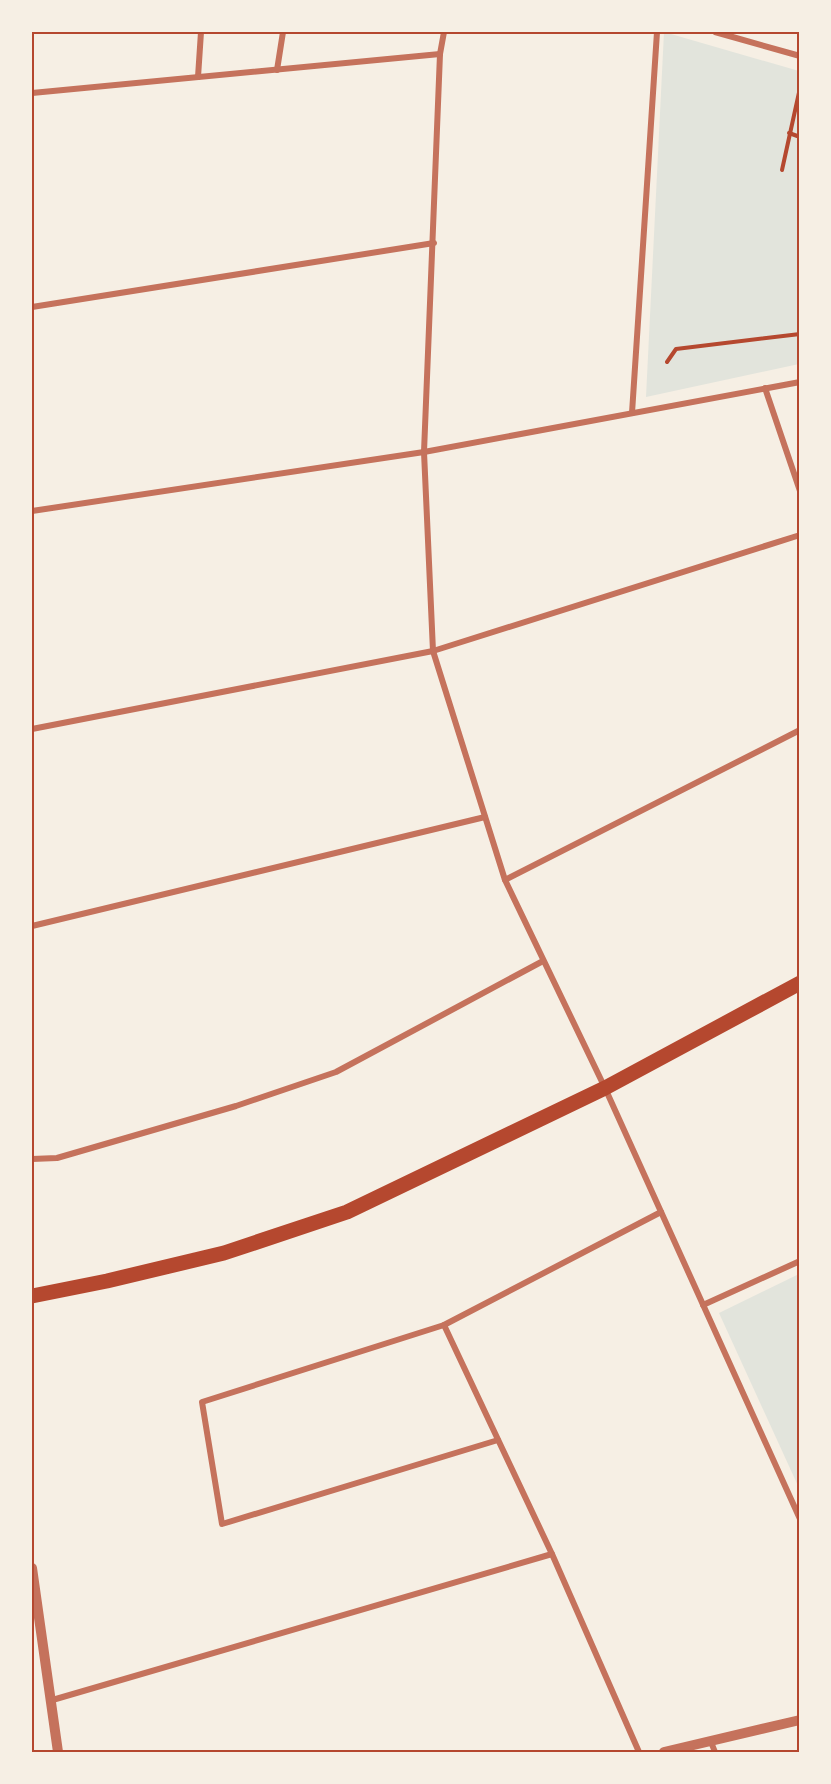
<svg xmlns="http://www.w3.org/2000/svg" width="831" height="1784" font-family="'Fira Sans',sans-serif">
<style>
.green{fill:#e2e4dc}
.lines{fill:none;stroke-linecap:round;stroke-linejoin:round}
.path{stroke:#b5482f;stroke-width:4}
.minor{stroke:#c5725c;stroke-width:6}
.tertiary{stroke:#c5725c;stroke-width:10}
.primary{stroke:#b5482f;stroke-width:15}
.neatline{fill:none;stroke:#b5482f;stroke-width:2}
</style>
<rect width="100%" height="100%" fill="#f6efe4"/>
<!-- green -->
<g class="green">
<path d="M664,32L799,71V364L646,397Z"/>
<path d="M799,1274V1488L719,1313Z"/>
</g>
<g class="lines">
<!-- path -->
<g class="path">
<path d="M789,133L800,137"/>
<path d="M782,170L800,88"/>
<path d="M667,362L676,349L800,334"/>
</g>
<!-- minor -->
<g class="minor">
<path d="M444,32L440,54L424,452L433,651L505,880L605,1088L800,1519"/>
<path d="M715,32L800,56"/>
<path d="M277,70L283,32"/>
<path d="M198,77L201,32"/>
<path d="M32,93L440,54"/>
<path d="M32,307L434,243"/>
<path d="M765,388L800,491"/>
<path d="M632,413L657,32"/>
<path d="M32,511L424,452L800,382"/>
<path d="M32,729L433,651L800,535"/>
<path d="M505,880L800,730"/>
<path d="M32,926L485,817"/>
<path d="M32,1159L57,1158L236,1106L336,1072L543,961"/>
<path d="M703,1305L800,1261"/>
<path d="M444,1325L202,1402L222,1524L498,1440"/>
<path d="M49,1701L552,1554"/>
<path d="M711,1742L715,1752"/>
<path d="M639,1752L552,1554L444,1325L661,1212"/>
</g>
<!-- tertiary -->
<g class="tertiary">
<path d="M32,1568L58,1752"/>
<path d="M664,1752L800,1720"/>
</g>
<!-- primary -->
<path class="primary" d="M32,1296L107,1281L224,1253L347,1212L605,1088L800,983"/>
</g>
<!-- border -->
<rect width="831" height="1784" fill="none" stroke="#f6efe4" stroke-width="66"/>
<rect x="33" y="33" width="765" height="1718" class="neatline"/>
</svg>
